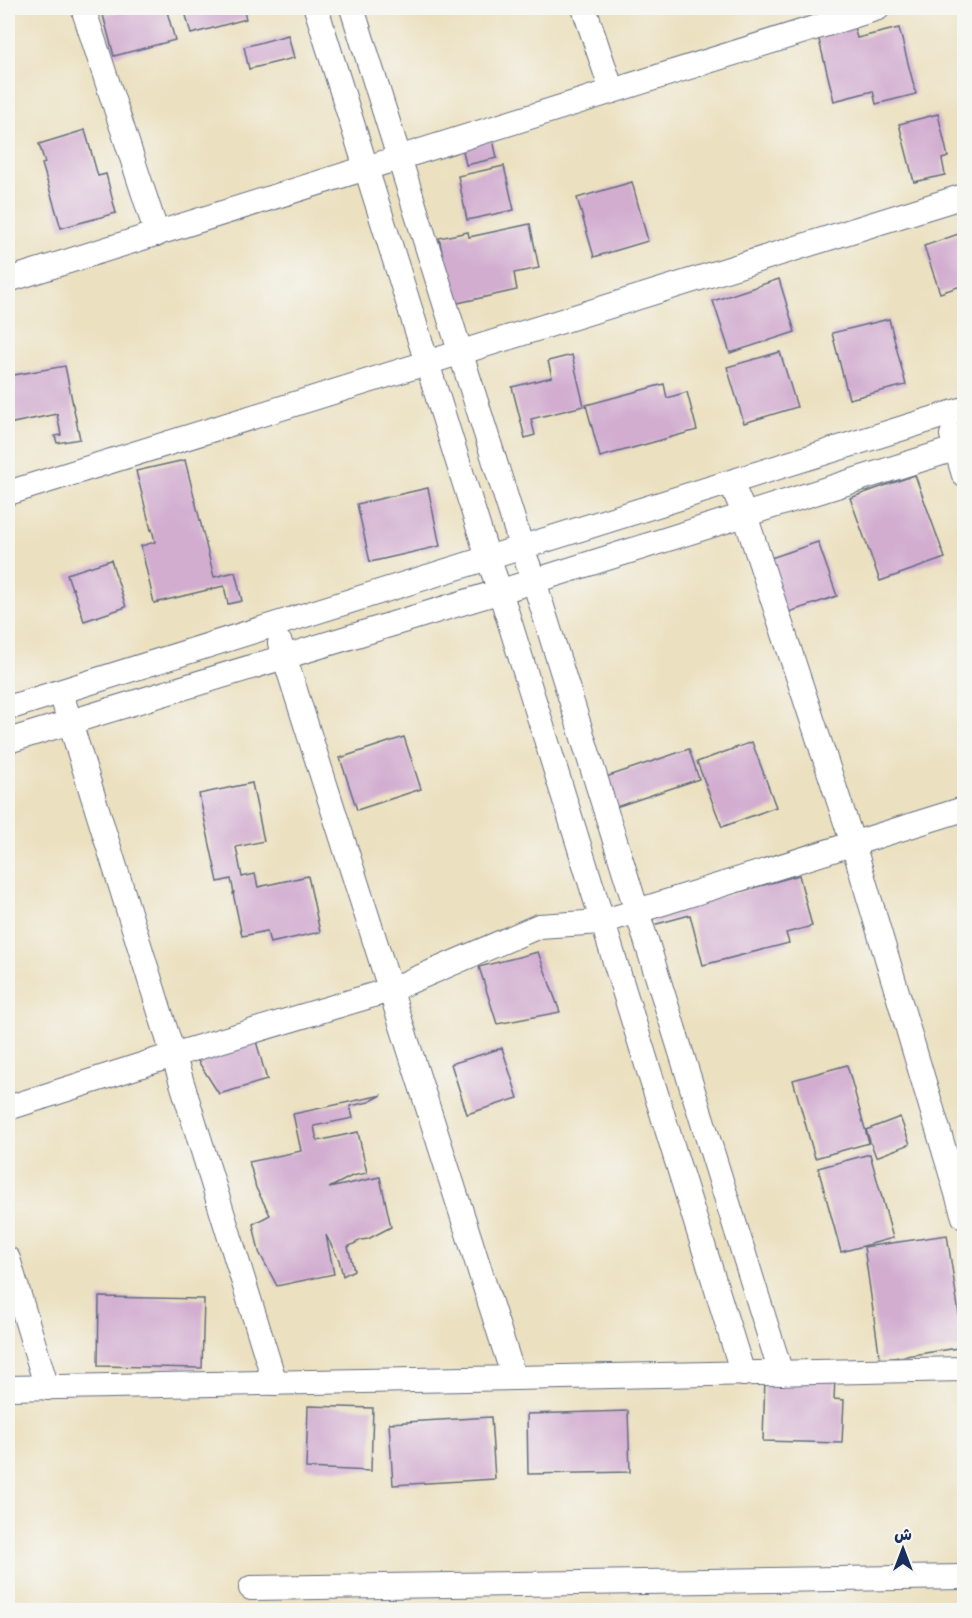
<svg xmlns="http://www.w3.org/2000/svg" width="972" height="1618" font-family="Caveat,'Playpen Sans Arabic',sans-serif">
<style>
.building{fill:#d2add0}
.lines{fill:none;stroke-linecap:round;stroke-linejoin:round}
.street-casing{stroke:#646d80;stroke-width:26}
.street{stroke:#fff;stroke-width:24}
</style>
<rect width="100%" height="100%" fill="#f6f6f2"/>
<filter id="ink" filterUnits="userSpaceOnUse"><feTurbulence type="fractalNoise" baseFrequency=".0167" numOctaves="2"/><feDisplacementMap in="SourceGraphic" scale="12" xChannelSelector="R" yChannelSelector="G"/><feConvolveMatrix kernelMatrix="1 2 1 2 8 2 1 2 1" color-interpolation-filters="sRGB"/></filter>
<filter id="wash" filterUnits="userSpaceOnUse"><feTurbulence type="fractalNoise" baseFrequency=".008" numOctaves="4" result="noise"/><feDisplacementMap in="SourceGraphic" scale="24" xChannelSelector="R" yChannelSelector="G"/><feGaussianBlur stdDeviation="1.35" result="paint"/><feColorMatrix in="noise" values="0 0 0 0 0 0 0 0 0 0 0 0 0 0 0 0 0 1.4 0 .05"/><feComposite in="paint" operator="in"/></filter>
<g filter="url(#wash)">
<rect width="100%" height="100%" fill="#ebe0bf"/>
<g id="blocks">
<!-- building -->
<g class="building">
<path d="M130,8H166L175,40L114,56L103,15Z"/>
<path d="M184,8H243L246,19L191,34Z"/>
<path d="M854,27L857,38L899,28L916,94L876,104L873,91L834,101L818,36Z"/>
<path d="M288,35L294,58L249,69L244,47Z"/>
<path d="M938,114L948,157L942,159L945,175L914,182L899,124Z"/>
<path d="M85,130L98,176L106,174L116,213L61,228L42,164L45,163L39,144Z"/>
<path d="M493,139L497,158L466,165L462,146Z"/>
<path d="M504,166L514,210L467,220L458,176Z"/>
<path d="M632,182L648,241L594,257L577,198Z"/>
<path d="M530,224L539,268L514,273L517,290L453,304L439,238L468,232L469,237Z"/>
<path d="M964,232V285L940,293L924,246Z"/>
<path d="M779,279L795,332L730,353L713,301Z"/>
<path d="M889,319L906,385L849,399L832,333Z"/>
<path d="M780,352L797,407L744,423L727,367Z"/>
<path d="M572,355L584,406L531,419L535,435L525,438L512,387L552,377L548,361Z"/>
<path d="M65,366L80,439L57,443L55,436L61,435L57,414L8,424V376Z"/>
<path d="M664,384L667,398L687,392L697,430L600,457L586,405Z"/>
<path d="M185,460L214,577L235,572L242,601L228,604L224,586L154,603L141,546L155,542L152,529L151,530L136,471Z"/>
<path d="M915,475L945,558L880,581L850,498Z"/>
<path d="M428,488L440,546L370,562L357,504Z"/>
<path d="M818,542L837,596L783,614L765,560Z"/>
<path d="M111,560L126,607L84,621L73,588L72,589L67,574Z"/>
<path d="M404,737L421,789L357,810L340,758Z"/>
<path d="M752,742L776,807L722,827L697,762Z"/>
<path d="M689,749L699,779L607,810L597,780Z"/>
<path d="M252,783L264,841L236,847L242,877L255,874L258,887L308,876L320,932L270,943L267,931L242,936L233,893H234L231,879L218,882L199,794Z"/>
<path d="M799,875L812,926L786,933L789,943L703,965L690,915L653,925V916Z"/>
<path d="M538,952L560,1012L497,1024L479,967Z"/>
<path d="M256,1041L267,1080L219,1094L196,1058Z"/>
<path d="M502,1048L518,1098L467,1114L451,1064Z"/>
<path d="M847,1065L869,1143L815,1158L793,1080Z"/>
<path d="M382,1095L369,1102L350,1106L353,1118L314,1126L317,1141L358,1132L367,1173L352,1176L329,1188L380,1177L391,1227L368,1239L361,1240L348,1247L354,1270L343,1276L339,1260L326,1235L334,1274L277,1286L259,1252L253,1224L270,1215L256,1188L251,1168L249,1162L301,1151L293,1114Z"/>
<path d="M900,1117L910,1144L876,1157L866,1130Z"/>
<path d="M870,1154L893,1238L841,1252L818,1168Z"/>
<path d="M947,1235L964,1347L880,1360L864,1247Z"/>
<path d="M99,1297L204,1299L202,1368L98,1366Z"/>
<path d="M765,1376L835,1378L834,1399L844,1400L842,1443L763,1441Z"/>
<path d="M308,1406L373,1408L371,1471L306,1468Z"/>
<path d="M628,1411L630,1472L528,1474L527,1414Z"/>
<path d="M491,1417L495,1479L393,1485L389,1423Z"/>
</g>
</g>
</g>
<g filter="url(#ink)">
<use href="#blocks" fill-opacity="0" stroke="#646d80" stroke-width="1.5"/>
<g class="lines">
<defs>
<g id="street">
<path d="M83,8L157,234"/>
<path d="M316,8L488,558L500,591L743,1374"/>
<path d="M352,8L522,548L534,581L781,1373"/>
<path d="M584,8L612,91"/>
<path d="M8,280L878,8"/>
<path d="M952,435L964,475"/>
<path d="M731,483L745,515L853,844L964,1217"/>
<path d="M8,493L964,196"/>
<path d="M280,643L514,1378"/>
<path d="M65,706L275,1383"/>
<path d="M8,708L964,409"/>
<path d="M8,741L534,581L964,446"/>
<path d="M8,1108L173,1055L390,990L539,926L602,922L964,809"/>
<path d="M8,1259L47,1388"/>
<path d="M8,1388L964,1369"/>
<path d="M251,1588L964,1577"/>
</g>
</defs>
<!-- street casing -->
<use href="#street" class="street-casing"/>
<!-- street -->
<use href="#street" class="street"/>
</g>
</g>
<!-- margin -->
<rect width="972" height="1618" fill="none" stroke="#f6f6f2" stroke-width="30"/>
<!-- north arrow -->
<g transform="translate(903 1549)" stroke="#f6f6f2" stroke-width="4.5" paint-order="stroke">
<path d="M0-4.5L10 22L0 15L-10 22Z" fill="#1b2f5e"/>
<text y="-9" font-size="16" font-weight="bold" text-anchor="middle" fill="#1b2f5e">ش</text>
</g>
</svg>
